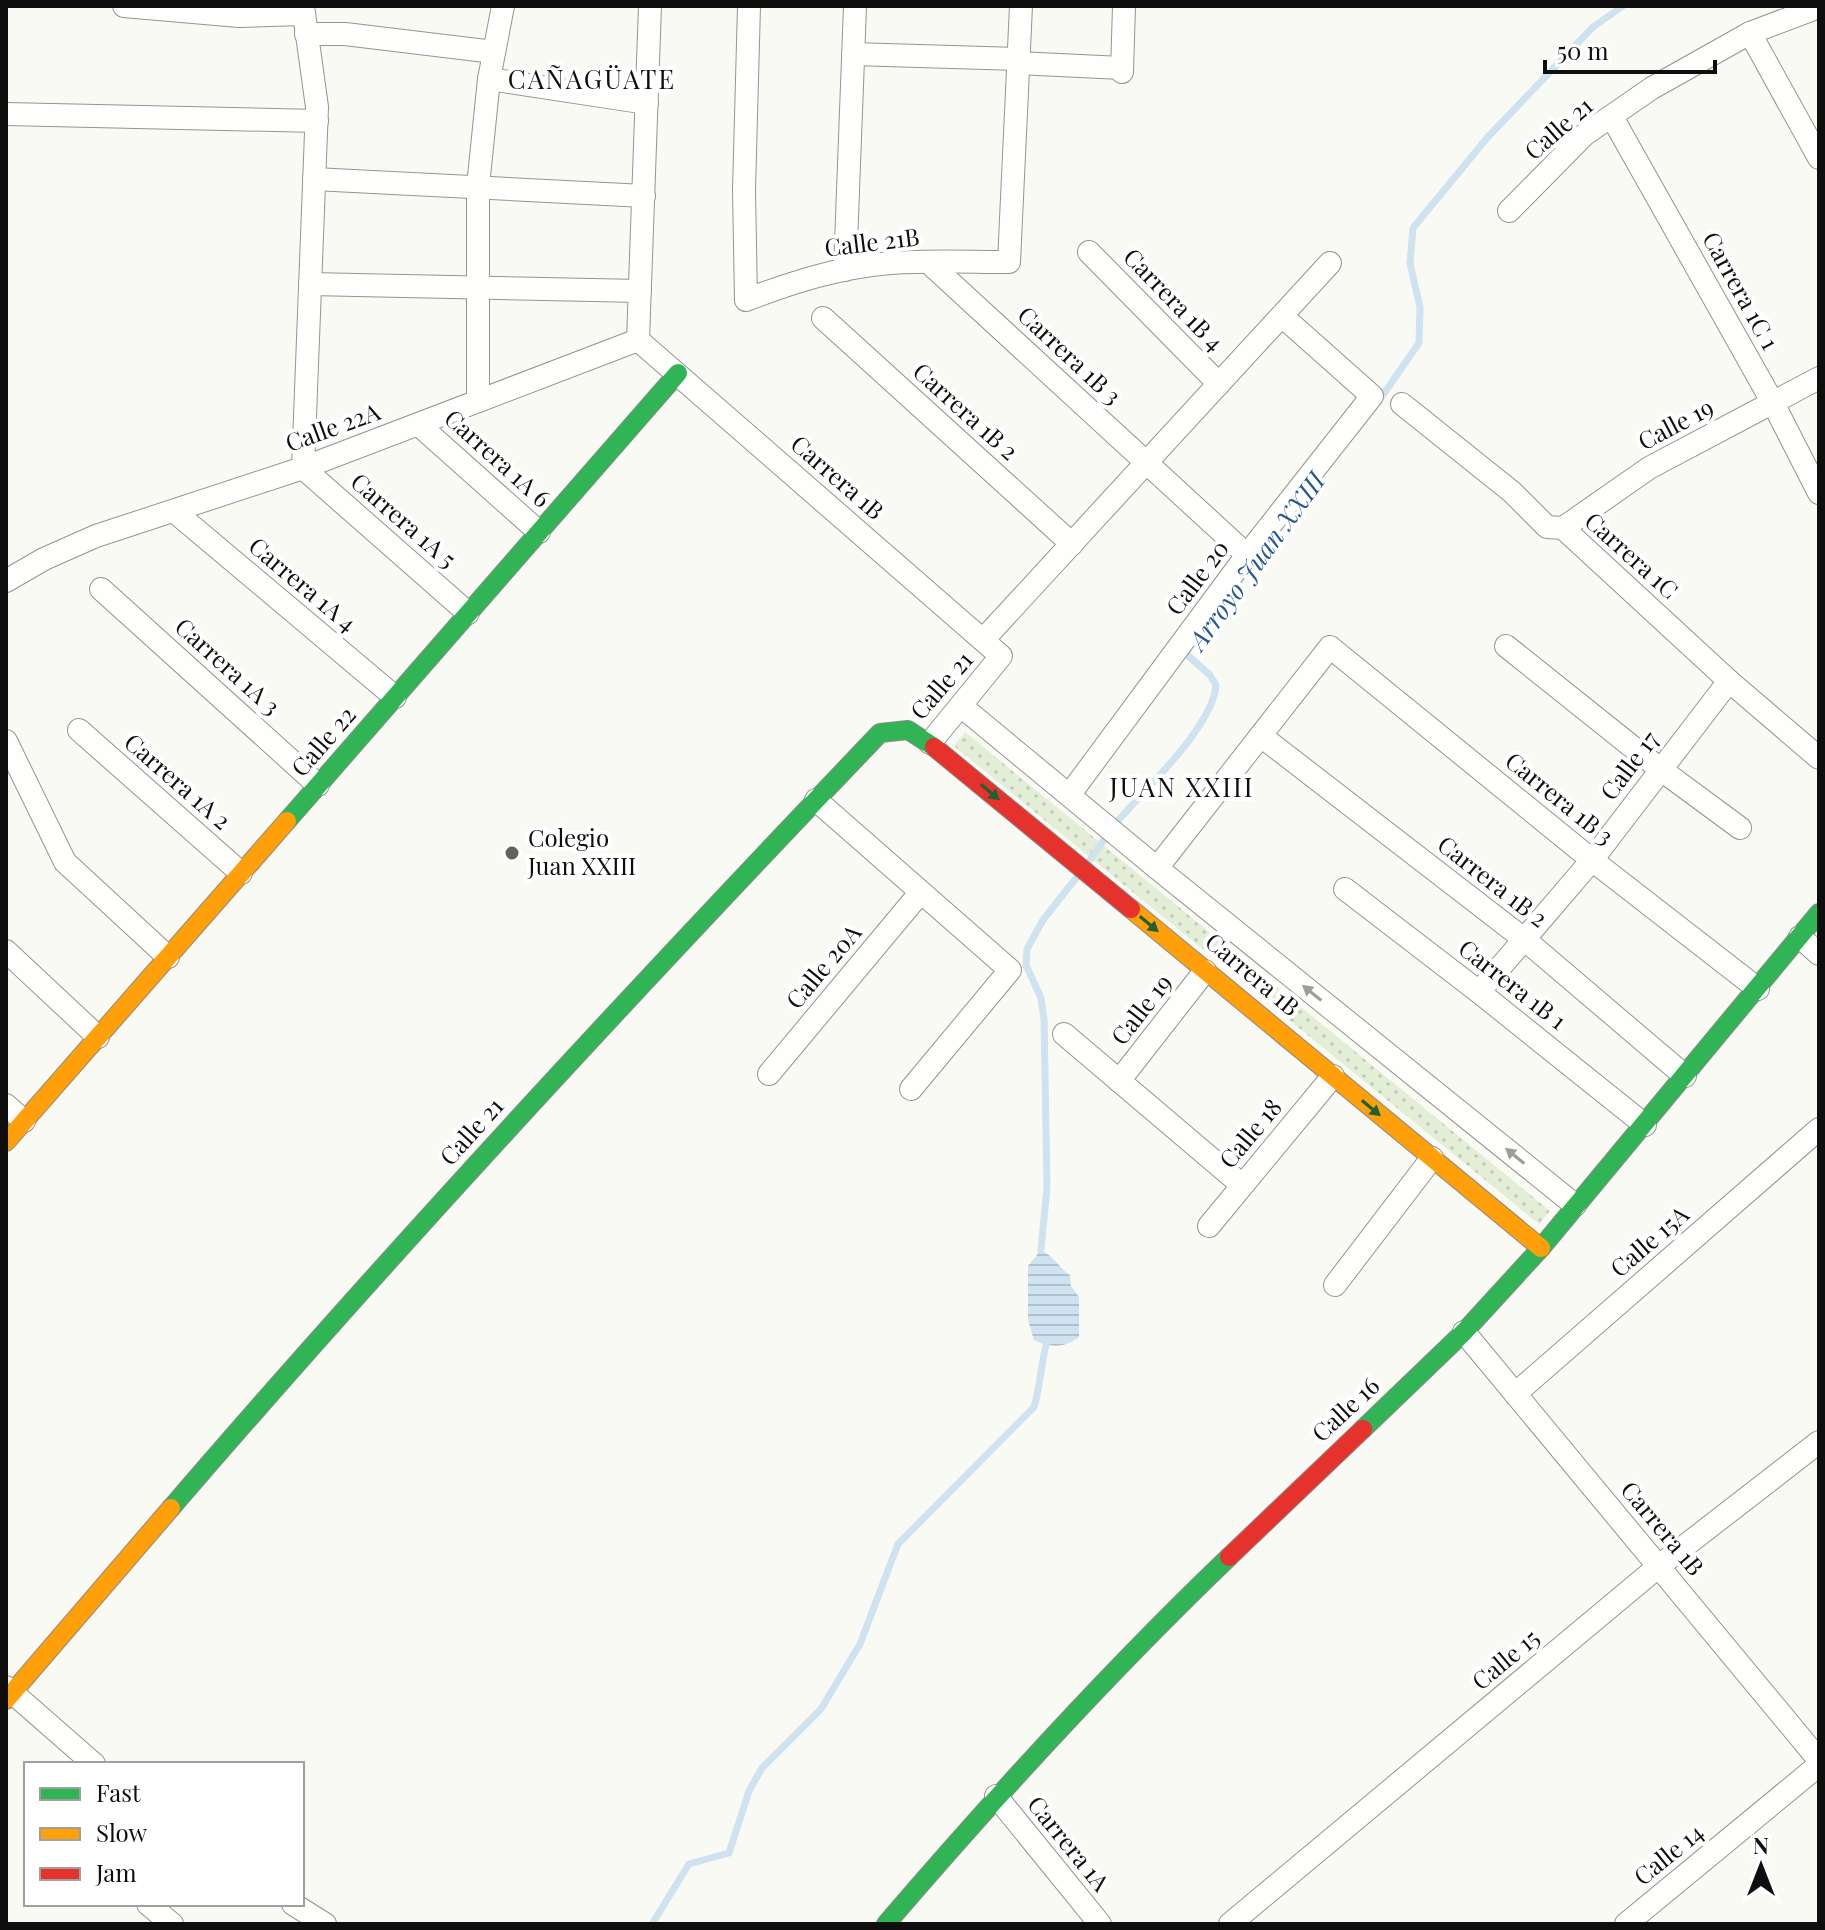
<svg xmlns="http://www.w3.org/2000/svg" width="1825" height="1930" font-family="'Playfair Display',serif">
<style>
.grass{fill:url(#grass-dots)}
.water{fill:url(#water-rules)}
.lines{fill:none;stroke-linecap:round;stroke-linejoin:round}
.stream{stroke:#cee2f0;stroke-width:7}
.street-casing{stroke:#949492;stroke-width:24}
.fast-casing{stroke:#8b8b88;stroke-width:20}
.slow-casing{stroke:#8b8b88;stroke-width:20}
.jam-casing{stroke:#8b8b88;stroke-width:20}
.street{stroke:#fefefd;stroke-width:22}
.fast{stroke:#30b455;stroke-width:18}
.slow{stroke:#ff9f0a;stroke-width:18}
.jam{stroke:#e5322d;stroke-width:18}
.oneway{fill:#1f6132}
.oneway2{fill:#9e9e9d}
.poi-dot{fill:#61615e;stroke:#fff;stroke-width:3}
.labels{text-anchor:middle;stroke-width:8;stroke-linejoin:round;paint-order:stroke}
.street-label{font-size:24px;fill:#0e0e0e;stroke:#fff}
.poi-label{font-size:24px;fill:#0e0e0e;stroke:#fff;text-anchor:start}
.neighbourhood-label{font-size:26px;letter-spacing:2px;fill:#0e0e0e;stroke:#fff}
.water-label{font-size:26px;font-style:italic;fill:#265991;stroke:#fff}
</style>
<defs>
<pattern id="grass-dots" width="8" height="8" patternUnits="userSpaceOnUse" patternTransform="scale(2)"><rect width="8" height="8" fill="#e2eed6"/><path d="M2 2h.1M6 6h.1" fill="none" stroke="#c1cbb6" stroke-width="1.8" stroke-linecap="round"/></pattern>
<pattern id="water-rules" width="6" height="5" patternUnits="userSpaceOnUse" patternTransform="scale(2)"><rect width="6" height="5" fill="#cee2f0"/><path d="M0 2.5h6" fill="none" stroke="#b0c1cd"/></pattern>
</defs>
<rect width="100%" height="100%" fill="#fafaf4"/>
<!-- grass -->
<path class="grass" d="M965,732L1550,1211L1539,1224L954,746Z"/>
<!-- water -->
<path class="water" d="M1041,1250C1054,1256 1059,1268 1070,1275L1071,1286L1079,1297V1337C1065,1348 1050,1348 1034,1340L1028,1320V1266Z"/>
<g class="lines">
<!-- stream -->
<g class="stream">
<path d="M1378,402L1419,343L1420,307L1410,263L1413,228L1487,138L1593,27L1623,6"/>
<path d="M1087,864C1097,851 1106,836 1116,823C1144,790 1213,727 1216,685L1210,675L1185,653L1188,650"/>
<path d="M1041,1250L1047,1187L1044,1019L1041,998L1026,965L1027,949L1043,920L1080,873"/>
<path d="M652,1924L689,1864L729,1853L749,1791L762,1768L821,1709L860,1644L898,1544L1034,1407C1040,1387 1041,1366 1046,1345"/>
</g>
<defs>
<g id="street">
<path d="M124,6L239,16L303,14"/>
<path d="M303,6L317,107L303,468L468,613"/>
<path d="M749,6L744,190L746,300C793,282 840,267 891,263C930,260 970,262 1009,262L1021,6"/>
<path d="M1750,33L1819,158"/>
<path d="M306,34H345L494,52"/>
<path d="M853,54L1018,59"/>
<path d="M1017,63L1122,68"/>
<path d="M1122,72L1124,6"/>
<path d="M489,79L647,103"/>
<path d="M6,114L317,121"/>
<path d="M1612,117L1773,403L1819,493"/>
<path d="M314,179L644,196"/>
<path d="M1509,211L1584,135L1652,88L1750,33L1819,7"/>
<path d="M1089,252L1219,384"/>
<path d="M928,262L1247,555"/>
<path d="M845,270L855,6"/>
<path d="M310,284L640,291"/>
<path d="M823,318L1072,544"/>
<path d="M638,340L1001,656L930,743"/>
<path d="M638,340L650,6"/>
<path d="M478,401V186L489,79L503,6"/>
<path d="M1402,404L1512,492L1547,527L1563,528L1729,681L1819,758"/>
<path d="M419,425L539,532"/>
<path d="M175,512L395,697"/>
<path d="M1563,528L1649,468L1819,378"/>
<path d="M6,581L44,559L96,536L303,468L638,340"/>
<path d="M101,589L318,785"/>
<path d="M983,640L1330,263"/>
<path d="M1506,646L1660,769L1740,828"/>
<path d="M961,706L1157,868L1575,1205"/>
<path d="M79,730L241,873"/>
<path d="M1261,736L1524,939L1685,1076"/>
<path d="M6,741L65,862L168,957"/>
<path d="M1070,794L1247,555L1372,396L1282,316"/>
<path d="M816,800L1010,970L911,1089"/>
<path d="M1157,868L1330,647L1592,860L1758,989"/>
<path d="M1345,889L1479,992L1645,1125"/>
<path d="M1800,937L1819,954"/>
<path d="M6,951L98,1037"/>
<path d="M1479,992L1592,860L1729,681"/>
<path d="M1064,1034L1242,1185"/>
<path d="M769,1074L920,893"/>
<path d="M1119,1081L1205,971"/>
<path d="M6,1105L24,1121"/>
<path d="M1209,1226L1333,1076"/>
<path d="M1335,1285L1432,1158"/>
<path d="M1464,1332L1819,1760"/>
<path d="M1515,1394L1819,1129"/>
<path d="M6,1687L94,1764"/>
<path d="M996,1796L1100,1924"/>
<path d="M148,1904L172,1924"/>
<path d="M293,1904L325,1924"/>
<path d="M1230,1924L1659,1566L1819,1442"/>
<path d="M1626,1924L1819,1765"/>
</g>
<g id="fast">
<path d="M287,821L678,373"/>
<path d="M1363,1429L1464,1332L1541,1248L1819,913"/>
<path d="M171,1508C399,1243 638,986 880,733L908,730L934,747"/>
<path d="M886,1924C995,1797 1108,1673 1229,1557"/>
</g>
<g id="slow">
<path d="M1131,909L1541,1248"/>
<path d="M6,1142L287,821"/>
<path d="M6,1700L171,1508"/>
</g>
<g id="jam">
<path d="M934,747L1131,909"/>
<path d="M1229,1557L1363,1429"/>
</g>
</defs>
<!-- street casing -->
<use href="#street" class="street-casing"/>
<!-- fast casing -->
<use href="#fast" class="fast-casing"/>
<!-- slow casing -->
<use href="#slow" class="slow-casing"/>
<!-- jam casing -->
<use href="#jam" class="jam-casing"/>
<!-- street -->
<use href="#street" class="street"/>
<!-- fast -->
<use href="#fast" class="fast"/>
<!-- slow -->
<use href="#slow" class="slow"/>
<!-- jam -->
<use href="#jam" class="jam"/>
</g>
<!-- one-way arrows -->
<defs><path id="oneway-solid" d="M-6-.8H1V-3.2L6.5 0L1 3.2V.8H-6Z" transform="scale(2)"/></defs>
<g class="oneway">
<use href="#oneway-solid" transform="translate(990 792) rotate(40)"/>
<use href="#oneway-solid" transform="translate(1149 924) rotate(40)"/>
<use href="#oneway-solid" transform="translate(1371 1108) rotate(40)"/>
</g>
<g class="oneway2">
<use href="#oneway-solid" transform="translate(1312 993) rotate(-141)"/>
<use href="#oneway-solid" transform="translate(1515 1156) rotate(-141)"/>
</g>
<!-- markers -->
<circle class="poi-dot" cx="512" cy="853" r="8"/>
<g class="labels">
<!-- street labels -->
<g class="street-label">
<text transform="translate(1559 129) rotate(-41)" y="8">Calle 21</text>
<text transform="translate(872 243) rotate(-7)" y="8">Calle 21B</text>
<text transform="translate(1740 291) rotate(61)" y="8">Carrera 1C 1</text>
<text transform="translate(1173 300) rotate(46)" y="8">Carrera 1B 4</text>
<text transform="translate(1069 356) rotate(43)" y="8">Carrera 1B 3</text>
<text transform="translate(965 412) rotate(42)" y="8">Carrera 1B 2</text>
<text transform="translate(1676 425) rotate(-28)" y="8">Calle 19</text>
<text transform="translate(333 428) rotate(-20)" y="8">Calle 22A</text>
<text transform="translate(497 459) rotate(42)" y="8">Carrera 1A 6</text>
<text transform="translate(837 478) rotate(41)" y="8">Carrera 1B</text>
<text transform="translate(403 521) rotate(41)" y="8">Carrera 1A 5</text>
<text transform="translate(1631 556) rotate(42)" y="8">Carrera 1C</text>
<text transform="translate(1198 578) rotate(-53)" y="8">Calle 20</text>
<text transform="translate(302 585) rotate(40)" y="8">Carrera 1A 4</text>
<text transform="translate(227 667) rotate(42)" y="8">Carrera 1A 3</text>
<text transform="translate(942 686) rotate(-49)" y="8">Calle 21</text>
<text transform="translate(324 742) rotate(-49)" y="8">Calle 22</text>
<text transform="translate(1630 766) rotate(-53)" y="8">Calle 17</text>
<text transform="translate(177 782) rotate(41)" y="8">Carrera 1A 2</text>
<text transform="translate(1559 799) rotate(39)" y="8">Carrera 1B 3</text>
<text transform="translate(1492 882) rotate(38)" y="8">Carrera 1B 2</text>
<text transform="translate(824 967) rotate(-50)" y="8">Calle 20A</text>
<text transform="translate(1252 975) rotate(40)" y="8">Carrera 1B</text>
<text transform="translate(1512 985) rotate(38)" y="8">Carrera 1B 1</text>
<text transform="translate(1142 1010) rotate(-52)" y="8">Calle 19</text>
<text transform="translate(472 1132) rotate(-48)" y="8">Calle 21</text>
<text transform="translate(1251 1134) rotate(-50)" y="8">Calle 18</text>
<text transform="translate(1650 1242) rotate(-41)" y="8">Calle 15A</text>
<text transform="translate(1346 1410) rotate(-43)" y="8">Calle 16</text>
<text transform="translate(1662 1529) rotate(50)" y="8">Carrera 1B</text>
<text transform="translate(1506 1660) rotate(-40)" y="8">Calle 15</text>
<text transform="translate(1068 1844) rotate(51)" y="8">Carrera 1A</text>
<text transform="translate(1669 1855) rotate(-39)" y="8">Calle 14</text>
</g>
<!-- poi labels -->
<g class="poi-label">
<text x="528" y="847">Colegio<tspan x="528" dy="28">Juan XXIII</tspan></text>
</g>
<!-- neighbourhood labels -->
<g class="neighbourhood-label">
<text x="592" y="89">CAÑAGÜATE</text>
<text x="1182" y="797">JUAN XXIII</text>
</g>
<!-- water labels -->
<g class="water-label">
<text transform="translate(1257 561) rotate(-54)" y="9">Arroyo Juan XXIII</text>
</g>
</g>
<!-- border -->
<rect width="1825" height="1930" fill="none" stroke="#0e0e0e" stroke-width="16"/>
<!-- legend -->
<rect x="24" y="1762" width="280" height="144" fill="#ffffff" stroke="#9f9f9f" stroke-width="2"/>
<rect x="40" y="1788" width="40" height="12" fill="#30b455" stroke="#9f9f9f" stroke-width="2"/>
<text x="96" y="1802" font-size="24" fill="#0e0e0e">Fast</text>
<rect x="40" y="1828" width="40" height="12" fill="#ff9f0a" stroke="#9f9f9f" stroke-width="2"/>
<text x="96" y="1842" font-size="24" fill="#0e0e0e">Slow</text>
<rect x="40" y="1868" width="40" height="12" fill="#e5322d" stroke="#9f9f9f" stroke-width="2"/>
<text x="96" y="1882" font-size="24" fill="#0e0e0e">Jam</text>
<!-- north arrow -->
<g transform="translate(1761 1866)" stroke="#ffffff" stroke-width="6" paint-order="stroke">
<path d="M0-6L14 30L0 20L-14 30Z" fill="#0e0e0e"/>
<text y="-12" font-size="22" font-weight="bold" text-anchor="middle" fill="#0e0e0e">N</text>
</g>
<!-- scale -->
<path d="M1545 60v12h170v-12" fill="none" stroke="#0e0e0e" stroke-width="4"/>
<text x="1557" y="60" font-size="24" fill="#0e0e0e" stroke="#ffffff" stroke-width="6" paint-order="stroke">50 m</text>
</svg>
